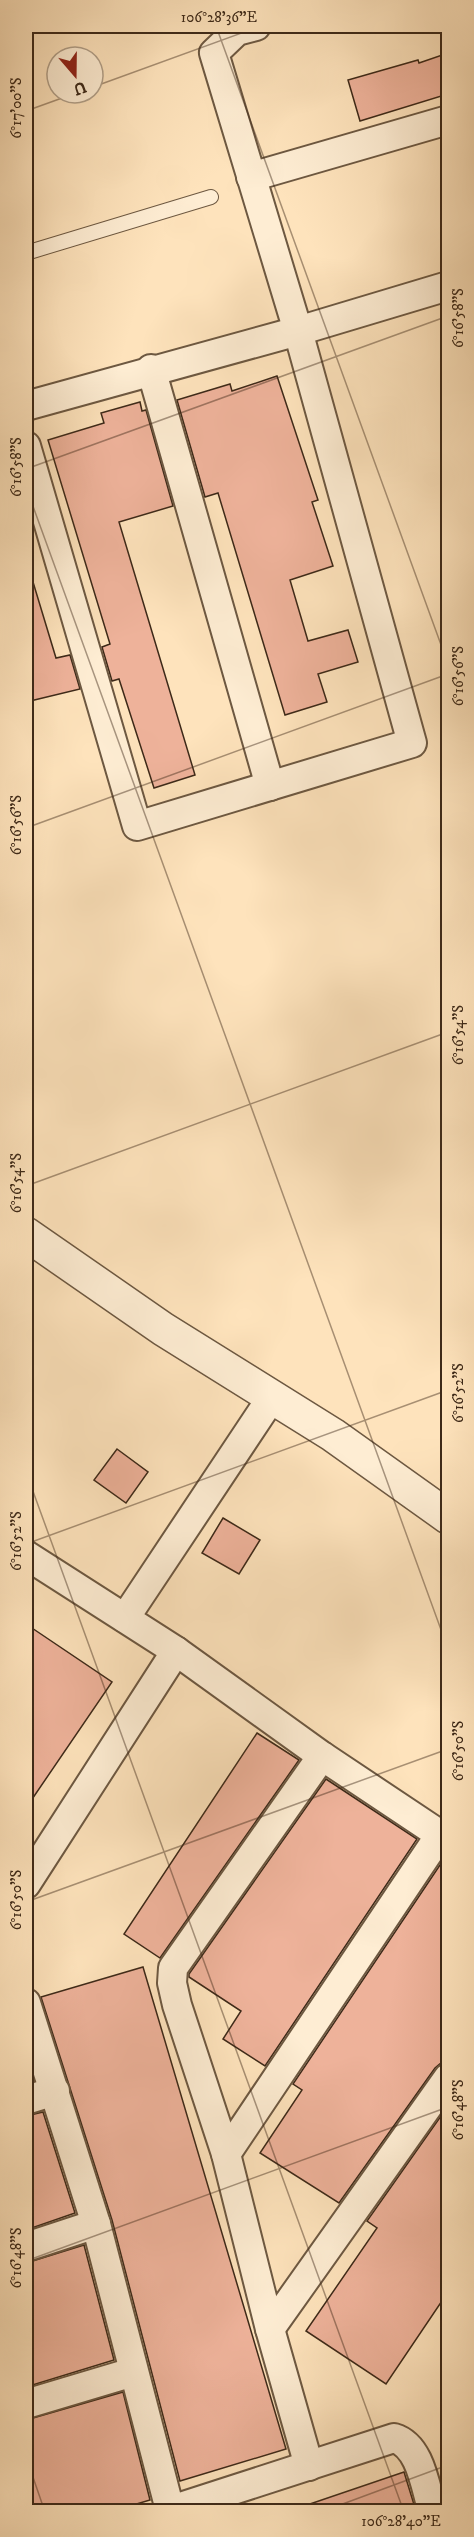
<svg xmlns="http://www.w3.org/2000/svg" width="474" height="2537" font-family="'IM FELL DW Pica',serif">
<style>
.building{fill:#eeb29a;stroke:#3d2918;stroke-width:1.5}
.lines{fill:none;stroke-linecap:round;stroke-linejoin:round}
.service-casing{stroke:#6d5841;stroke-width:16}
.minor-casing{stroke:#6d5841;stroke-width:32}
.tertiary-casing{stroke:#6d5841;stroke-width:36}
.service{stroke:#feedd3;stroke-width:14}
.minor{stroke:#feedd3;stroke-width:28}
.tertiary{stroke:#feedd3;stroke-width:33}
.ticks{fill:none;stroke:#3d2918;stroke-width:1.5;stroke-opacity:0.45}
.neatline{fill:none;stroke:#3d2918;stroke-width:2}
.ticks-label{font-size:15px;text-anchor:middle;fill:#3d2918}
</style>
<rect width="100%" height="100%" fill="#fee3bc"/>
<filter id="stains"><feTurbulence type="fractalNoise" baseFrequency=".00333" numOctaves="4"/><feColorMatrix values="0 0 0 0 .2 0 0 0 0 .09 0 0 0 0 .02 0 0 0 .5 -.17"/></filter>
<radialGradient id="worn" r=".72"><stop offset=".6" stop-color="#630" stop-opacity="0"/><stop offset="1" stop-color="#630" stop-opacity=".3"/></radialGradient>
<!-- building -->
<g class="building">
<path d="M448,53V94L360,121L348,80L418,60L419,63Z"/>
<path d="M277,376L318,500L312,502L333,566L290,580L308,641L348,630L358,662L318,674L327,702L285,715L218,493L205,497L177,400L230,384L232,391Z"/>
<path d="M140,402L142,411L146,410L173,506L119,522L195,775L154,788L119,679L112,681L102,647L110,644L48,440L104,423L101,413Z"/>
<path d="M33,582L56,658L70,655L80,689L26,702V583Z"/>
<path d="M117,1449L148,1472L126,1503L94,1480Z"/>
<path d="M223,1518L260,1540L239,1574L202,1553Z"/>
<path d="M26,1624L112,1682L26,1808Z"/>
<path d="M257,1733L299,1760L160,1958L124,1934Z"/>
<path d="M326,1779L417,1839L265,2066L223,2039L241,2011L189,1977V1974Z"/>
<path d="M446,1856H448V2062L441,2063L435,2068L339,2203L260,2153L302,2090L293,2084Z"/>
<path d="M143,1967L286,2449L180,2481L112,2220L41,1997Z"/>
<path d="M26,2056L33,2080L26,2083Z"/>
<path d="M448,2106V2292L386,2384L306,2331L377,2228L367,2221Z"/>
<path d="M43,2112L75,2213L26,2230V2116Z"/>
<path d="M84,2245L114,2360L26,2387V2263Z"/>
<path d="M123,2392L150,2500L113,2511H26V2420Z"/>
<path d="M404,2472L416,2511H302L301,2507Z"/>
</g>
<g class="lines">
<defs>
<path id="service" d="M26,253L211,197"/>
<g id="minor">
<path d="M251,177L448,120"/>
<path d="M151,369L270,786"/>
<path d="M26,406L298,331L448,286"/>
<path d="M26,446L137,826L412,743L298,331L214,53L237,31L256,26"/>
<path d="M26,1555L176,1651L322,1756L448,1840"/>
<path d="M125,1618L272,1397"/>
<path d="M26,1884L176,1651"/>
<path d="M26,2003L96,2224L170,2510"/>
<path d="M26,2100L55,2091"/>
<path d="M226,2154L440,1835"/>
<path d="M26,2247L96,2224"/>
<path d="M270,2329L448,2078"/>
<path d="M26,2404L133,2372"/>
<path d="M309,2466L270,2329L226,2154L177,2005L172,1983L173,1968L322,1756"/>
<path d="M165,2512L394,2438C421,2446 425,2487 433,2512"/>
</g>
<path id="tertiary" d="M26,1234L163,1329L333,1435L448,1517"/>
</defs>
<!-- service casing -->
<use href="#service" class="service-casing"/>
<!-- minor casing -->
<use href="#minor" class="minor-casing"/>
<!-- tertiary casing -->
<use href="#tertiary" class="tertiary-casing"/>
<!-- service -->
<use href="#service" class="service"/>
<!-- minor -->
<use href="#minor" class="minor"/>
<!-- tertiary -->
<use href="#tertiary" class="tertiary"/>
</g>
<!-- ticks -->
<path class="ticks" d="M216,26L448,664M93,87L261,26M26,111L76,93M26,469L448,316M26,487L448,1649M26,828L448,674M26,1186L448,1032M26,1472L404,2512M26,1544L448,1390M26,1902L448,1749M26,2261L448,2107M26,2457L45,2512M321,2512L448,2465"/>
<!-- margin -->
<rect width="474" height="2537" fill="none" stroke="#fee3bc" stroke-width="66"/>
<!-- north arrow -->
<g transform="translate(75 75) rotate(160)"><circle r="28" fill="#feedd3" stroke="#b19f88" stroke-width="1.5"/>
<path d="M0-4.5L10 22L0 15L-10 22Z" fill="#8f2418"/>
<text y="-9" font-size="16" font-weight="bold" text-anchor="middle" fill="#3d2918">U</text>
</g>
<rect x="33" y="33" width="408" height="2471" class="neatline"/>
<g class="ticks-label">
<text x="219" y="22">106°28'36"E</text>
<text transform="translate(16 108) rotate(-90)" y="5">6°17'00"S</text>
<text transform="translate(458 318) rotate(-90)" y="5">6°16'58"S</text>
<text transform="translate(16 467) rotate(-90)" y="5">6°16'58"S</text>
<text transform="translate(458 676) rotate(-90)" y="5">6°16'56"S</text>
<text transform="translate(16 825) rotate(-90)" y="5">6°16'56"S</text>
<text transform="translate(458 1035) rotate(-90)" y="5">6°16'54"S</text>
<text transform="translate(16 1183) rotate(-90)" y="5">6°16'54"S</text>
<text transform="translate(458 1393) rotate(-90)" y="5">6°16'52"S</text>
<text transform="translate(16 1541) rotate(-90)" y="5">6°16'52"S</text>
<text transform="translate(458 1751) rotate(-90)" y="5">6°16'50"S</text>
<text transform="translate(16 1900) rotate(-90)" y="5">6°16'50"S</text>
<text transform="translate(458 2110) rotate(-90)" y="5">6°16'48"S</text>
<text transform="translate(16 2258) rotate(-90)" y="5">6°16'48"S</text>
<text x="401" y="2526">106°28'40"E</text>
</g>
<rect width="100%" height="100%" filter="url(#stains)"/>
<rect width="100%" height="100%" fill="url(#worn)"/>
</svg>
